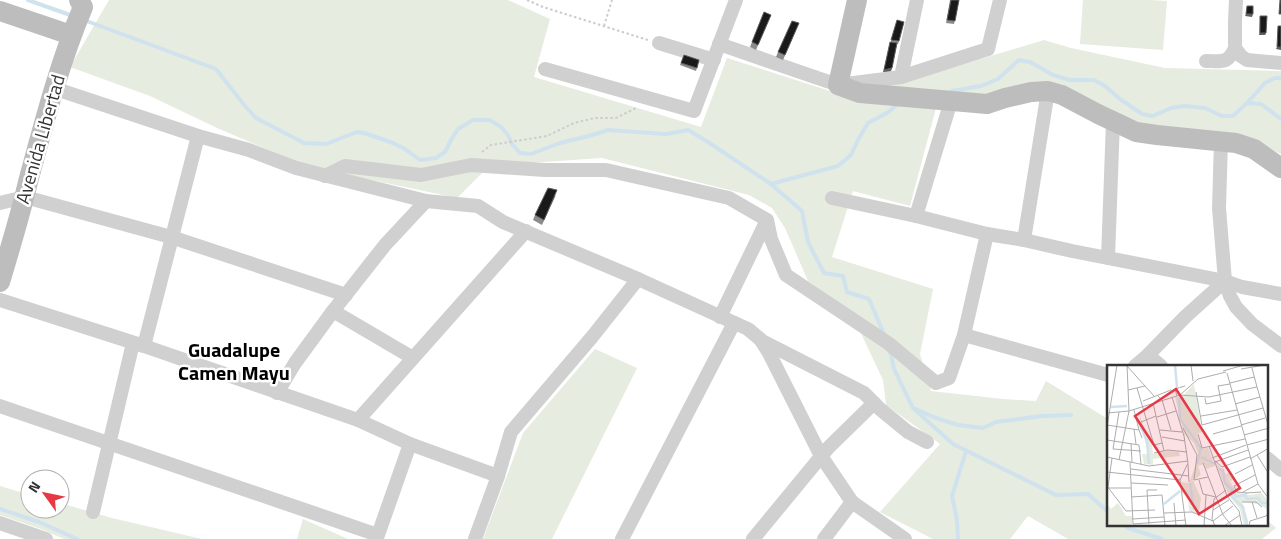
<svg xmlns="http://www.w3.org/2000/svg" width="1281" height="539" font-family="'Titillium Web',sans-serif">
<style>
.green{fill:#e6ecdf}
.lines{fill:none;stroke-linecap:round;stroke-linejoin:round}
.stream{stroke:#cfe2ee;stroke-width:4}
.path{stroke:#cdcdcd;stroke-width:2;stroke-dasharray:2.5 2.5;stroke-linecap:butt}
.street{stroke:#d0d0d0;stroke-width:14}
.secondary{stroke:#bdbdbd;stroke-width:20}
.wall{fill:#8c8c8c}
.shaded-wall{fill:#5f5f5f}
.building{fill:#1a1a1a;stroke:#5f5f5f}
.labels{text-anchor:middle;stroke-width:5;stroke-linejoin:round;paint-order:stroke}
.street-label{font-size:19px;fill:#333;stroke:#fff}
.neighbourhood-label{font-size:20px;font-weight:bold;fill:#000;stroke:#fff}
.inset-river{fill:none;stroke:#cfe2ee;stroke-width:2.5}
.inset-road{fill:none;stroke:#adadad;stroke-width:1}
.view{fill:#e63946;fill-opacity:0.15;stroke:#e63946;stroke-width:2.5}
.inset-edge{fill:none;stroke:#333;stroke-width:2.5}
</style>
<rect width="100%" height="100%" fill="#fff"/>
<!-- green -->
<g class="green">
<path d="M109,0H508L550,19L534,77L701,127L727,58L858,100L936,108L910,206L853,191L832,257L933,289L920,354L931,391L1003,399L1036,401L1046,381L1108,419V525H1267V520L1276,528L1262,539H1068L1028,516L1010,539H933L880,512L940,444L886,405L883,380L850,310L808,281L785,228L772,208L749,195L602,158L529,163L494,161L457,198L353,176L296,162L215,127L150,96L70,67Z"/>
<path d="M1083,0H1149L1167,1L1163,50L1080,44Z"/>
<path d="M1044,40L1071,48L1165,68L1281,71V154L1249,139L1144,126L1059,86L983,97L874,87L901,83Z"/>
<path d="M595,349L637,368L552,539H483L523,433Z"/>
<path d="M0,486L30,495V509H60V503L112,518L202,539H64L41,529L0,515Z"/>
<path d="M303,519L348,539H297Z"/>
</g>
<g class="lines">
<!-- stream -->
<g class="stream">
<path d="M28,0L73,16"/>
<path d="M84,20L216,69L245,106L256,118L304,143L326,144L357,132L364,133L393,143L405,149L420,160L436,158L445,152L451,140L458,129L473,120H490L501,127L508,135L512,144L520,153L531,154L560,143L589,136L608,130L666,134L688,130L708,142L771,184L802,211L808,242L824,273L843,276L847,292L869,299L884,334"/>
<path d="M952,91L981,86L998,79L1019,60L1030,62L1053,75L1070,80H1094L1105,86L1120,99L1142,114L1153,116L1171,108L1184,106L1205,108L1222,116H1233L1247,103L1265,83L1275,78H1281"/>
<path d="M1247,103L1261,104L1281,119"/>
<path d="M771,184L838,166L851,155L859,138L868,123L887,113L898,104"/>
<path d="M890,350L894,369L913,408L953,444L1056,495L1088,494L1108,512"/>
<path d="M916,409L933,417L958,425L983,428L996,422L1042,416L1071,415"/>
<path d="M0,509L39,522L77,539"/>
<path d="M1124,525L1128,528L1162,539"/>
<path d="M958,539L957,520L952,496L966,451"/>
</g>
<!-- path -->
<g class="path">
<path d="M527,0L543,7L648,40"/>
<path d="M604,26L612,0"/>
<path d="M482,152L491,145L547,136L574,123L595,118H616L636,108"/>
</g>
<!-- street -->
<g class="street">
<path d="M1236,0L1235,21V48L1241,56L1247,60L1281,63"/>
<path d="M659,43L714,60"/>
<path d="M719,44L838,85L901,77L988,49L1000,0"/>
<path d="M1206,61C1222,61 1228,64 1235,48"/>
<path d="M545,69L694,111L736,0"/>
<path d="M901,77L917,0"/>
<path d="M53,88L198,136L249,150L296,168L426,201L478,206L503,222L638,279L748,329L760,339L769,353L821,456L852,502L824,539"/>
<path d="M1221,141L1219,208L1225,281L1230,296L1236,307L1252,324L1281,346"/>
<path d="M325,176L345,166L421,175L471,165L545,170H606L729,198L767,220L771,239L786,275L888,343L936,383L949,378L964,335L987,234"/>
<path d="M832,198L916,216L987,234L1024,240L1072,251L1225,281L1242,287L1281,294"/>
<path d="M0,203L25,197L171,237L346,295"/>
<path d="M916,216L951,101"/>
<path d="M1024,240L1048,91"/>
<path d="M1108,258L1113,121"/>
<path d="M0,300L144,346L358,420L410,444L498,476"/>
<path d="M333,311L413,358"/>
<path d="M720,317L767,220"/>
<path d="M964,335L1108,375"/>
<path d="M762,341L864,393L880,409L908,432L927,442"/>
<path d="M144,346L198,136"/>
<path d="M1148,355L1161,366"/>
<path d="M1135,366L1148,355L1185,317L1225,281"/>
<path d="M277,393L295,363L333,311L385,245L426,201"/>
<path d="M0,406L378,535L410,444"/>
<path d="M358,420L526,231"/>
<path d="M1267,458L1281,470"/>
<path d="M852,502L905,539"/>
<path d="M93,512L133,343"/>
<path d="M0,523L46,539"/>
<path d="M475,539L498,476L511,432L592,337L638,279"/>
<path d="M622,539L734,323"/>
<path d="M753,539L828,448L874,403"/>
</g>
<!-- secondary -->
<g class="secondary">
<path d="M857,0L838,85L860,93L987,104L1005,98L1031,92L1048,91L1062,95L1098,114L1136,132L1157,135L1236,143L1254,149L1281,168"/>
<path d="M0,11L71,35"/>
<path d="M0,282C10,249 20,216 28,182C44,123 59,64 83,7L79,0"/>
</g>
</g>
<!-- wall -->
<g class="wall">
<path d="M950,0H959L954,24L946,23Z"/>
<path d="M764,12L771,15L756,50L750,47Z"/>
<path d="M1260,16L1266,33L1265,35H1259L1260,18Z"/>
<path d="M897,20L899,41L898,44H897L891,71L883,72L890,45Z"/>
<path d="M799,23L783,60L776,57L778,52Z"/>
<path d="M684,55L699,60L696,71L680,65Z"/>
<path d="M556,195L542,225L533,220L535,215Z"/>
</g>
<!-- shaded-wall -->
<g class="shaded-wall">
<path d="M1246,14H1253L1252,17L1245,16Z"/>
<path d="M1260,33H1266L1265,35H1259Z"/>
<path d="M1277,47H1281V50L1276,49Z"/>
<path d="M892,68L891,71L883,72L884,70Z"/>
</g>
<!-- building -->
<g class="building">
<path d="M951,0H959L955,21L947,20Z"/>
<path d="M1280,0H1281V14H1279Z"/>
<path d="M1247,6H1253V14H1246Z"/>
<path d="M764,12L771,15L758,45L752,42Z"/>
<path d="M1260,16H1267L1266,33H1260Z"/>
<path d="M897,20L904,22L899,41L891,40Z"/>
<path d="M792,21L799,23L785,55L778,52Z"/>
<path d="M1278,26H1281V47H1277Z"/>
<path d="M890,42L897,43L892,68L884,70Z"/>
<path d="M684,55L699,60L697,68L681,63Z"/>
<path d="M548,188L557,190L544,220L535,215Z"/>
</g>
<g class="labels">
<!-- street labels -->
<g class="street-label">
<text transform="translate(40 139) rotate(-74)" y="7">Avenida Libertad</text>
</g>
<!-- neighbourhood labels -->
<g class="neighbourhood-label">
<text x="234" y="357">Guadalupe<tspan x="234" dy="23">Camen Mayu</tspan></text>
</g>
</g>
<!-- overview -->
<g transform="translate(1107 365)">
<rect width="161" height="161" fill="#fff"/>
<path d="M87,19L95,67L90,69L94,84L101,83L108,101L99,104L97,99L91,101L94,110L86,115L94,133L92,149L82,146L81,129L75,128L74,117L82,118L92,91L87,78L77,69L68,32H75ZM32,48L41,74L44,73L46,89L62,86L72,87L73,91L46,94V100L37,99L35,89H40V85ZM108,97L119,109L124,107L128,114L124,116L120,111L129,127L143,130L154,128L161,135V145L152,139L135,137L141,155V161H137L133,144L122,131ZM11,138L19,151H25V161H0V139L4,144Z" fill="#e6ecdf"/>
<path class="inset-river" d="M68,0L70,22M72,33L73,54L94,83L90,99M4,42L20,41M32,58L40,76L42,99M94,92L108,99M112,104L116,105L118,118L128,127V132L138,130L140,134L151,133L155,138H162M83,118L87,145M124,125L125,132L136,142L140,160M57,139L73,126"/>
<path class="inset-road" d="M84,0L86,16M20,1L47,31M145,3L150,22M134,4L158,0M116,6L137,0M120,8L151,119L162,134M123,18L147,12M30,23L47,80L55,78M21,25L38,21M89,27L95,60L156,43M50,30L55,35L64,65M73,30L102,32L150,22L162,63M70,31L68,24L78,21M98,33L99,39L114,36L111,21L123,19M36,36L64,25M46,38L57,86M128,39L153,32M27,45L32,65M12,47L6,84L34,86M0,48L22,46L73,30L91,14L119,7M94,51L130,45M50,52L69,46M34,57L49,51M0,60L32,65L35,73M134,60L158,53M0,62L10,0M76,63L90,90L87,115L101,112M27,64L29,79M53,65L75,67M91,69L95,83L138,74M106,69L134,61M137,70L162,63M55,72L78,76M0,75L32,80L34,99M24,78L25,98M140,80L162,74M102,81L120,131L132,146L135,161M47,88L61,85L80,87M150,90L160,106M0,92L42,101L81,96M105,93L139,80M143,94L162,83M12,95L22,46L20,0M108,96L115,102L143,92M23,97L26,159L79,155M108,97L141,85M96,98L116,150L125,161M81,99L82,117M24,104L82,111M0,107L73,115L81,98L77,71L65,32M128,109L145,100M73,115L79,161M92,115L96,129L109,132M24,118L61,120M0,121L19,146L48,145M1,122L5,93M1,123H24M136,127L151,119M139,128L154,127M140,128L130,127L127,121L148,110M24,132L55,130L58,161M135,137H149L155,142M145,137L150,153M67,138L69,161M106,145L122,135M57,148L85,147L106,156L126,141M25,154L57,152M42,159L40,125H50M97,161L99,130M108,161L105,154L107,134L119,125M117,161L133,150M142,161L143,156L159,151L162,147"/>
<path class="view" d="M69,24L133,123L92,149L28,51Z"/>
<rect width="161" height="161" class="inset-edge"/>
</g>
<!-- north arrow -->
<g transform="translate(45 494) rotate(303)"><circle r="24" fill="#ffffff" stroke="#adadad"/>
<path d="M0-4L9 19L0 12L-9 19Z" fill="#e63946"/>
<text y="-8" font-size="14" font-weight="bold" text-anchor="middle" fill="#333333">N</text>
</g>
</svg>
